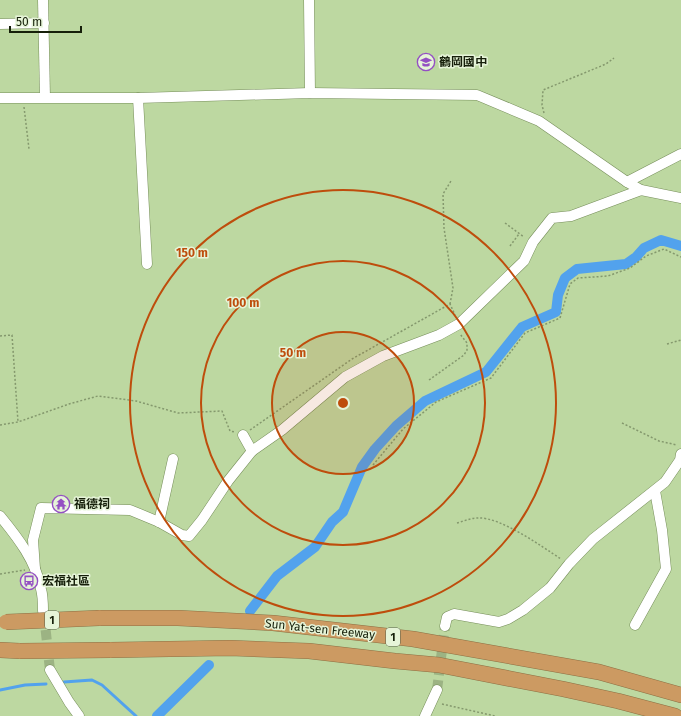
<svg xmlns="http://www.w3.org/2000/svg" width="681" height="716" font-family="'Fira Sans','Noto Sans TC',sans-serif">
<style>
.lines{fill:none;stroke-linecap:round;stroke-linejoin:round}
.stream{stroke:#52a2ed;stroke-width:3}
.canal{stroke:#52a2ed;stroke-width:10}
.minor-tunnel{stroke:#9cb383;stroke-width:10;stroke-dasharray:10 5;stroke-linecap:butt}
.minor-casing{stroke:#768e5a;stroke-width:11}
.highway-casing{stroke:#8c6f43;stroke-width:16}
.path{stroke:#84986d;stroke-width:1.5;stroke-dasharray:2 2;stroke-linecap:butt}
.minor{stroke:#fff;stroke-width:10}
.highway{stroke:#cc9a62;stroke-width:15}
.highway-bridge-casing{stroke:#8c6f43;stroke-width:16;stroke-linecap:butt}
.highway-bridge{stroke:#cc9a62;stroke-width:15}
.ring{fill:none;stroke:#be4d0c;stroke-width:2}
.labels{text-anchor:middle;stroke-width:3;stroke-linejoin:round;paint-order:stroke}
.shield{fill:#e6f4d8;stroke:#545f48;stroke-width:1}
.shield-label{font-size:11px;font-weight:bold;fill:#161f0a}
.poi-label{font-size:12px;font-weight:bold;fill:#161f0a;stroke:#e6f4d8;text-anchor:start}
.street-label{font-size:12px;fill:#161f0a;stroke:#e6f4d8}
.centre{fill:#be4d0c;stroke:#e6f4d8;stroke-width:2}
.ring-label{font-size:12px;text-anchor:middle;font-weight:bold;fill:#be4d0c;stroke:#e6f4d8;stroke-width:3;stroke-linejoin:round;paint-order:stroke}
</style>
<rect width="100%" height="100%" fill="#bdd8a1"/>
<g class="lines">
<!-- stream -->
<g class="stream">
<path d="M64,682L92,680L102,685L136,716"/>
<path d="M0,690L25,685L46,684"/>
</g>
<!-- canal -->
<g class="canal">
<path d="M250,611L277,576L315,547L332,522L343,512L362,467L375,449L396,426L425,401L486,372L522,327L556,312L558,295L565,278L577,269L626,264L636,257L644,248L661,240L681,246"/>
<path d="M157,716L209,665"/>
</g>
<!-- minor-tunnel -->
<g class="minor-tunnel">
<path d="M44,615L50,670"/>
<path d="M437,690L445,626"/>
</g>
<defs>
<g id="minor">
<path d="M43,0L45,97"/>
<path d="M309,0L310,93"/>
<path d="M0,24L44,23"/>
<path d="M0,98H138L310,93L477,95L539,121L627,182L641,190L681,198"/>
<path d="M138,98L147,264"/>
<path d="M627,182L681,154"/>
<path d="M252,451L282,430L345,377L383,356L439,335L459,324L524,261L533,242L552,218L571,216L641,190"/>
<path d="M0,516C18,538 36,561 41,589C43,596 43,604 43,611"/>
<path d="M159,522L173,459"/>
<path d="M35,569L33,540L41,508L130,510L159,522L182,535L189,536L202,520L228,481L252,451L243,435"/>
<path d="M635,625L666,569L662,530L655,491"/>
<path d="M445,626L447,617L454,614L499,622L508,619L523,610L550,588L569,564L593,539L665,482L680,460L681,454"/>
<path d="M50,670L69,702L79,716"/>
<path d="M425,716L437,690"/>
</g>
<g id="highway">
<path d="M99,618H178L273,623L413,639L599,672L681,695"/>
<path d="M0,650L20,651"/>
<path d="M110,650L230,648L309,651L395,661L439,665L563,689L618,701L675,716"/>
</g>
</defs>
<!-- minor casing -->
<use href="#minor" class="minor-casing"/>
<!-- highway casing -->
<use href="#highway" class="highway-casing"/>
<!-- path -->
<g class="path">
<path d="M24,107L29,149"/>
<path d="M544,113L542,105L543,90L606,64L614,58"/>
<path d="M505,223L524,237"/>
<path d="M510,246L519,234"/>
<path d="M450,304L453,288L444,228L443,194L451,181"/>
<path d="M0,336L12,335L18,422"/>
<path d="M667,344L681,340"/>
<path d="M429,380L464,355L467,350V343L460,334"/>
<path d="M622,423L659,441L677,445"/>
<path d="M0,425L18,422L69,404L98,396L136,401L178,413L222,411L230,431L235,432"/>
<path d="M250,430L352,359L450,304L455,315"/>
<path d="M373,465L403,429L436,402L491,378L525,333L560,318L570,284L578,278L608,276L630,268L646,256L664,249L681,257"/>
<path d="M457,523C464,521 471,518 478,518C501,517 541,546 561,559"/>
<path d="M0,574L25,570"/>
<path d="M442,704L495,716"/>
</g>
<!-- minor -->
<use href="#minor" class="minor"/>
<!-- highway -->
<use href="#highway" class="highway"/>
<defs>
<g id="highway-bridge">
<path d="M6,622L99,618"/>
<path d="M20,651L110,650"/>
</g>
</defs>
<!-- highway-bridge casing -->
<use href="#highway-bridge" class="highway-bridge-casing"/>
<!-- highway-bridge -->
<use href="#highway-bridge" class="highway-bridge"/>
</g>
<!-- distance rings -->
<circle cx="343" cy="403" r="71" fill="#be4d0c" fill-opacity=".12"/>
<g class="ring">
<circle cx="343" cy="403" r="71"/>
<circle cx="343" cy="403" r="142"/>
<circle cx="343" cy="403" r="213"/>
</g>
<!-- icons -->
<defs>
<symbol id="school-ring" viewBox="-11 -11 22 22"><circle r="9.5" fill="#e6f4d8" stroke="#944fc3" stroke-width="1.5"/><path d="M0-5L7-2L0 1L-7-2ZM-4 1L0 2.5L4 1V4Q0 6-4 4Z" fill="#944fc3"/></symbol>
<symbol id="temple-ring" viewBox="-11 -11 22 22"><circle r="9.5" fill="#e6f4d8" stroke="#944fc3" stroke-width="1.5"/><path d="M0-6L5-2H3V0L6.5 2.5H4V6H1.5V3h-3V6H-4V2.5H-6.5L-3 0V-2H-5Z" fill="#944fc3"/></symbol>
<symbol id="bus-ring" viewBox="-11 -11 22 22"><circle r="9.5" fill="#e6f4d8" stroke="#944fc3" stroke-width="1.5"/><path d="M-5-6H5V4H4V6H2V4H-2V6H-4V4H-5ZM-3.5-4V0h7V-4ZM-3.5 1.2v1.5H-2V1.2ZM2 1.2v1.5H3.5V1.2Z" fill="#944fc3"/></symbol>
</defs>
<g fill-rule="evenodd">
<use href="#school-ring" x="416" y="52" width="20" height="20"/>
<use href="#temple-ring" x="51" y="494" width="20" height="20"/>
<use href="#bus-ring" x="19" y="571" width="20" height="20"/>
</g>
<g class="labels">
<!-- shield labels -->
<g class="shield">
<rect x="45" y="611" width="14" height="18" rx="3"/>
<rect x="386" y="628" width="14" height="18" rx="3"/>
</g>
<g class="shield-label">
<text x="52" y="624">1</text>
<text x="393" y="641">1</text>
</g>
<!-- poi labels -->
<g class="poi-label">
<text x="439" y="66">鶴岡國中</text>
<text x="74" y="508">福德祠</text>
<text x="42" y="585">宏福社區</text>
</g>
<!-- street labels -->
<g class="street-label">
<text transform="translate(320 629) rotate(6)" y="4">Sun Yat-sen Freeway</text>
</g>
</g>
<circle cx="343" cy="403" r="6" class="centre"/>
<g class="ring-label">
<text x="192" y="257">150 m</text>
<text x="243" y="307">100 m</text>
<text x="293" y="357">50 m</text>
</g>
<!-- scale -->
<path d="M10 26v6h71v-6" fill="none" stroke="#161f0a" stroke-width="2"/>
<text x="16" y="26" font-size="12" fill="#161f0a" stroke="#e6f4d8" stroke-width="3" paint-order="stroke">50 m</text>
</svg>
